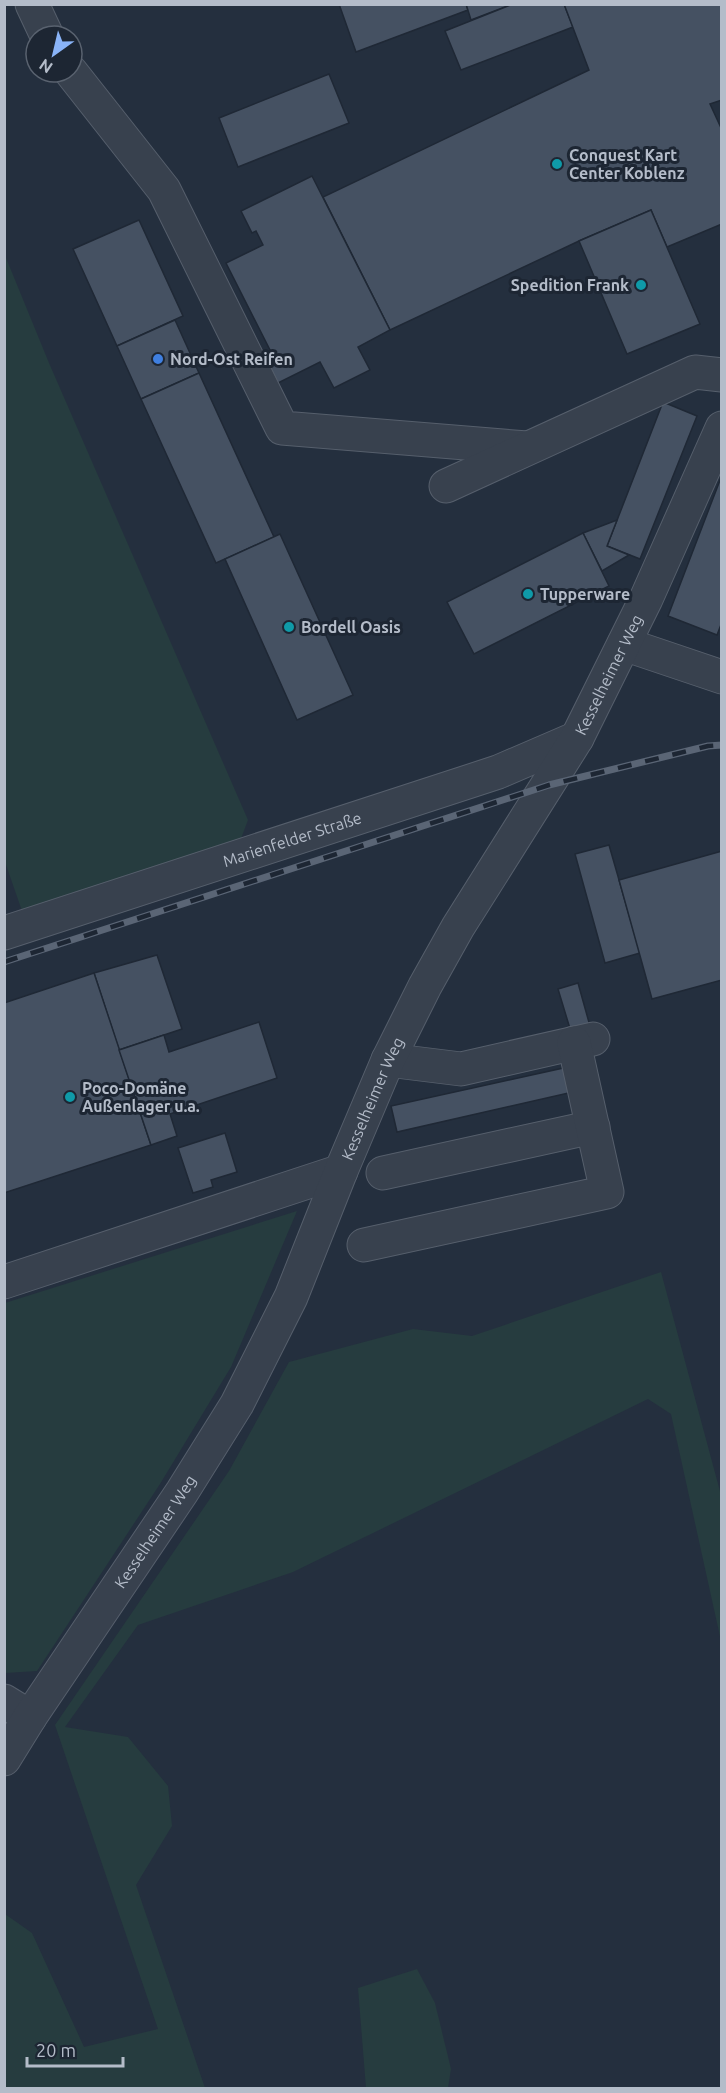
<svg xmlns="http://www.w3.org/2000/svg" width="726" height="2093" font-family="Ubuntu,sans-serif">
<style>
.green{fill:#263c3f}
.building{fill:#455162;stroke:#1f2835;stroke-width:1.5}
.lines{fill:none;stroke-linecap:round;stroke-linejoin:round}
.minor-casing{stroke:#565f6c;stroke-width:35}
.minor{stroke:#38414e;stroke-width:33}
.rail-casing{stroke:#5a6575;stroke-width:7}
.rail{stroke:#1d2633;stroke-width:4.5;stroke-dasharray:14;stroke-linecap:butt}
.culture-dot{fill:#0f9aa8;stroke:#1d2633;stroke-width:2}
.shop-dot{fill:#3f7fe0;stroke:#1d2633;stroke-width:2}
.labels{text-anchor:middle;stroke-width:6;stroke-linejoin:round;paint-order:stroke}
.poi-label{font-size:16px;font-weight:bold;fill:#b4bcc9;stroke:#1d2633;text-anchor:start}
.street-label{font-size:16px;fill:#b4bcc9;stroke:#1d2633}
</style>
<rect width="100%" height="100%" fill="#242f3e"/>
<!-- green -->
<g class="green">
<path d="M4,253L49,363L248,820L239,844L22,911L4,859Z"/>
<path d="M297,1211L231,1367L160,1484L37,1671L5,1673V1303Z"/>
<path d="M661,1272L721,1495V1641L671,1414L648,1399L293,1572L138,1625L65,1727L128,1737L168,1786L172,1826L136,1885L205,2088H5V1914L32,1933L84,2047L158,2029L55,1725L229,1471L289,1362L413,1329L472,1336Z"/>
<path d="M417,1969L435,2003L451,2069L448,2088H366L358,1988Z"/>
</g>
<!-- building -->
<g class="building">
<path d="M339,4H466L468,10L356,52Z"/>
<path d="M466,4H513L471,20Z"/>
<path d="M513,4H564L573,27L461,70L445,31Z"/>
<path d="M564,4H722V100L710,104L722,130V224L667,247L651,210L579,241L390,330L323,197L589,70Z"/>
<path d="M329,74L349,123L238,167L219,118Z"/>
<path d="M312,176L390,330L358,347L370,370L334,388L320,362L278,383L266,360L273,356L226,263L263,245L256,231L252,233L241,211Z"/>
<path d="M651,210L700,324L627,354L579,241Z"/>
<path d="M139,220L183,316L117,346L73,249Z"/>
<path d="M175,320L199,373L141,399L117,346Z"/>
<path d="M199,373L274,537L216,563L141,399Z"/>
<path d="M663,402L697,416L640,559L607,546Z"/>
<path d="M722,475V622L717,635L668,616Z"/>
<path d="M617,520L607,546L629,555L602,571L583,533Z"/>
<path d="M583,533L609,586L474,654L447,602Z"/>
<path d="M280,534L353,695L297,720L225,559Z"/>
<path d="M609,845L640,953L605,963L575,854Z"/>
<path d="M722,851V980L652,999L619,880Z"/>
<path d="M157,955L182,1029L119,1050L94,973Z"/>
<path d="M94,973L151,1145L4,1193V1003Z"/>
<path d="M578,983L590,1026L571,1032L558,989Z"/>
<path d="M259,1022L277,1078L170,1114L177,1136L151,1145L119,1050L164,1035L169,1052Z"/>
<path d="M568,1067L573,1092L397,1132L391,1106Z"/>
<path d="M225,1133L237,1172L211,1180L213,1187L193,1193L178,1148Z"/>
</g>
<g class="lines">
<defs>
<g id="minor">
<path d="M32,4L47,36"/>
<path d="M71,72L164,190L282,428L527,448"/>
<path d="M446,486L695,372L722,375"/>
<path d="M624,644L722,677"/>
<path id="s1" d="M4,933L498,772L577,738"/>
<path d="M388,1060L461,1069L593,1039"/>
<path d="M383,1173L593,1127"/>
<path d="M364,1245L607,1192L574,1043"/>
<path d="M4,1282L341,1171"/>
<path d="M4,1701L30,1717"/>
<path id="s2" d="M4,1759L30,1717L182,1492L237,1404L291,1297L341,1171L388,1060L425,986L458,927L577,738L646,599L722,428"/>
</g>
</defs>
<!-- minor casing -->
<use href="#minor" class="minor-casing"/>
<!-- minor -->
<use href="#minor" class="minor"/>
<defs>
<path id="rail" d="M4,962L549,785L708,746L722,745"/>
</defs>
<!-- rail casing -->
<use href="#rail" class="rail-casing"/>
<!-- rail -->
<use href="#rail" class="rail"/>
</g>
<!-- markers -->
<g class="culture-dot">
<circle cx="557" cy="164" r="6"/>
<circle cx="641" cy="285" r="6"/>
<circle cx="528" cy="594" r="6"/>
<circle cx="289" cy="627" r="6"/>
<circle cx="70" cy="1097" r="6"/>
</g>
<circle class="shop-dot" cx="158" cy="359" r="6"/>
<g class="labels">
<!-- poi labels -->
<g class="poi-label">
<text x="569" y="161">Conquest Kart<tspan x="569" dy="18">Center Koblenz</tspan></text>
<text x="629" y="291" text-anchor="end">Spedition Frank</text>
<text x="170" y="365">Nord-Ost Reifen</text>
<text x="540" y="600">Tupperware</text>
<text x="301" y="633">Bordell Oasis</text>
<text x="82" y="1094">Poco-Domäne<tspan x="82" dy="18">Außenlager u.a.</tspan></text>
</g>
<!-- street labels -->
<g class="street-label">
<text dy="6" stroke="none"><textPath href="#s2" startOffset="1245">Kesselheimer Weg</textPath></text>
<text dy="6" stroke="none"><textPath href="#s1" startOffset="303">Marienfelder Straße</textPath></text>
<text dy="6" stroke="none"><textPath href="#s2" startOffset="759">Kesselheimer Weg</textPath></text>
<text dy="6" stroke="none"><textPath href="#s2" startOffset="273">Kesselheimer Weg</textPath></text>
</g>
</g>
<!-- border -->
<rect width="726" height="2093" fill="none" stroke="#b4bcc9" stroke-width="12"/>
<!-- north arrow -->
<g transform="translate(54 54) rotate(214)"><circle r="28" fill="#1d2633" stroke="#59626f" stroke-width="1.5"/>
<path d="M0-4.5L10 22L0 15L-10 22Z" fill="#8ab4f8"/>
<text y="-9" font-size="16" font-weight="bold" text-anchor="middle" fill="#b4bcc9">N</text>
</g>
<!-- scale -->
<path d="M27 2057v9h96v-9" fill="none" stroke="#b4bcc9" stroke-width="3"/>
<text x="36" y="2057" font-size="18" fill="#b4bcc9" stroke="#1d2633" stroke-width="4.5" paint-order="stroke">20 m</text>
</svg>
